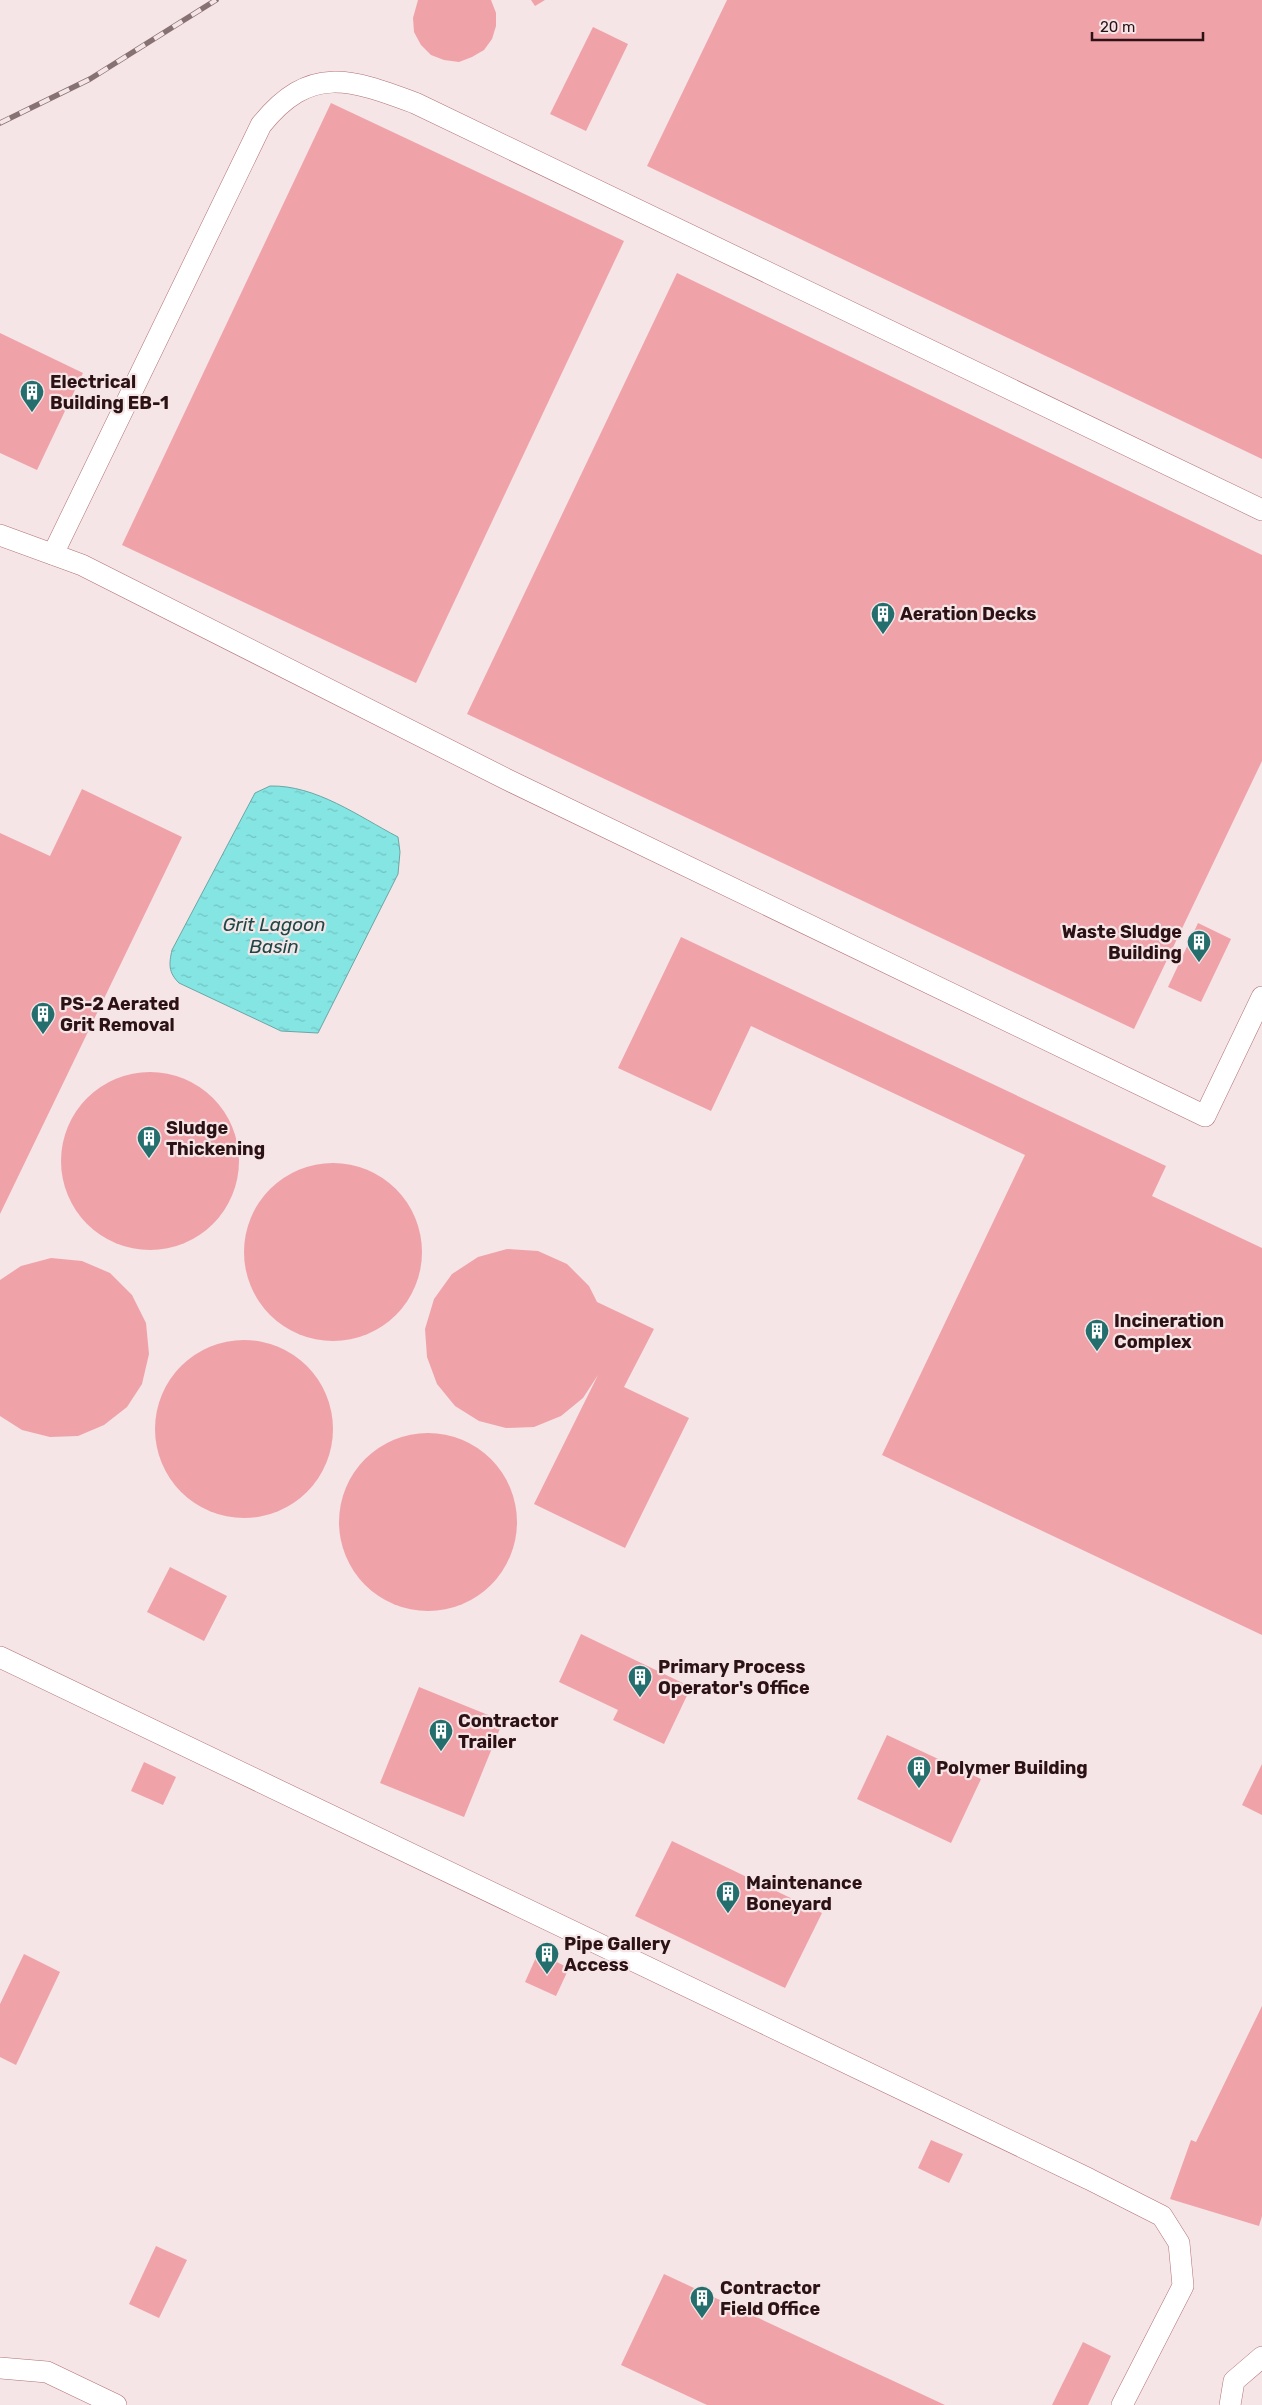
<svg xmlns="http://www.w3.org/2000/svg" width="1262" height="2405" font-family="Rubik,sans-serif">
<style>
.water{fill:url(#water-ripples);stroke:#6aa6a5}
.building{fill:#f0a2a9}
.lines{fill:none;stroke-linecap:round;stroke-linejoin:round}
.lane-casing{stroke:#b17076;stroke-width:22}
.lane{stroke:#fff;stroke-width:21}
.rail-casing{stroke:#877173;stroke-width:5.5}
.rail{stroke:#f5e5e6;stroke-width:4;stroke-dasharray:11;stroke-linecap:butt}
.labels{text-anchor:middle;stroke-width:4.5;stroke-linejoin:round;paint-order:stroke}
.poi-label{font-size:18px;font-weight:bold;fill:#2c1215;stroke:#f5e5e6;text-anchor:start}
.water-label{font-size:19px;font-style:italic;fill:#1c4948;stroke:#f5e5e6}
</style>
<defs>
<pattern id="water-ripples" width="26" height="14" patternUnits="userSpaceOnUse" patternTransform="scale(1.25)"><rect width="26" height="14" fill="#84e5e3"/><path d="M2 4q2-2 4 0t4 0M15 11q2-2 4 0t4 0" fill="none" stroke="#72c3c2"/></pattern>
</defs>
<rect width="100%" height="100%" fill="#f5e5e6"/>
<!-- water -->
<path class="water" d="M270,786C316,785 358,816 398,837L400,852L398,874L318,1033L281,1031L179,983C168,972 169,964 172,950L255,793Z"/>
<!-- building -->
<g class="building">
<path d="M418,0H491L496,13V26L492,39L484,50L472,57L459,62L444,60L431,55L421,45L414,32L413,18Z"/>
<path d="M531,0H545L535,6Z"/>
<path d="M727,0H1262V459L647,166Z"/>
<path d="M593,27L628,44L586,131L550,114Z"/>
<path d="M331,103L624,241L416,683L122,545Z"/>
<path d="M677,273L1262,555V761L1134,1029L467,714Z"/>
<path d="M0,333L83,373L37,470L0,453Z"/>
<path d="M82,789L182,837L0,1214V833L50,856Z"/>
<path d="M1198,923L1231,939L1201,1002L1168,987Z"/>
<path d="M681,937L1166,1166L1152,1196L1262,1248V1635L882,1455L1025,1155L751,1026L711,1111L618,1068Z"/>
<circle cx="150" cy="1161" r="89"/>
<circle cx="333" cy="1252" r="89"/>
<path d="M507,1249L538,1251L567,1264L589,1286L597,1302L654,1329L624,1387L689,1418L625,1548L534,1504L598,1375L583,1398L561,1416L534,1427L506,1428L479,1421L455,1406L437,1384L427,1357L425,1329L434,1299L452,1274L478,1257Z"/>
<path d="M51,1258L82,1261L110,1273L132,1295L146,1323L149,1354L142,1384L127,1407L104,1425L78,1436L50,1437L22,1430L0,1416V1280L21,1266Z"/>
<circle cx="244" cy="1429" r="89"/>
<circle cx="428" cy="1522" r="89"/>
<path d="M170,1567L227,1596L204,1641L147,1612Z"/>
<path d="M581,1634L691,1687L664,1744L613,1720L618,1710L559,1682Z"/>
<path d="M419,1687L503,1721L464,1817L380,1783Z"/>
<path d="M887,1735L981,1779L951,1843L857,1799Z"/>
<path d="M144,1762L176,1777L163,1805L131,1791Z"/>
<path d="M1262,1764V1815L1242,1805Z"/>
<path d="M672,1841L822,1913L785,1988L635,1916Z"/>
<path d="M538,1953L569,1968L556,1996L525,1982Z"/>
<path d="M24,1954L60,1972L16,2065L0,2057V2004Z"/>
<path d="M1262,2006V2216L1259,2226L1170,2199L1191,2140L1196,2142Z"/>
<path d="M931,2140L963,2154L949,2183L918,2168Z"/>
<path d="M156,2246L187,2260L159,2318L129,2304Z"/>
<path d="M664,2274L945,2405H707L621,2365Z"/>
<path d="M1083,2342L1111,2356L1088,2405H1052Z"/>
</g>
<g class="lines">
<defs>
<g id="lane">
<path d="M0,535L82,565L506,779L1205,1116L1262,997"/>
<path d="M53,554L261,125C310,64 350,79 415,103L1262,510"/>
<path d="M0,1657L1089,2179L1162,2216L1179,2243L1183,2286L1122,2405"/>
<path d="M0,2368L47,2372L116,2405"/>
<path d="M1230,2405L1234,2381L1262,2357"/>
</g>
</defs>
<!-- lane casing -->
<use href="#lane" class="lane-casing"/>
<!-- lane -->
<use href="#lane" class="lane"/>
<defs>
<path id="rail" d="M0,123L90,79L216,0"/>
</defs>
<!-- rail casing -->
<use href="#rail" class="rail-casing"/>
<!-- rail -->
<use href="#rail" class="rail"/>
</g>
<!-- icons -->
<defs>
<symbol id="building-pin" viewBox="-11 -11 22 30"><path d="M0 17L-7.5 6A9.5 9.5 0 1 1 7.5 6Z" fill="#246f6e" stroke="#f5e5e6"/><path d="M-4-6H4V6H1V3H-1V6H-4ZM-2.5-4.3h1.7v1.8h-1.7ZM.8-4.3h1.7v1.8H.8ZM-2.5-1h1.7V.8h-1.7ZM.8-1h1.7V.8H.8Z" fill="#fff"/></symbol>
</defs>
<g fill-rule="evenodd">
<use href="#building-pin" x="18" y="378" width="28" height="38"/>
<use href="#building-pin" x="869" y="600" width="28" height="38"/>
<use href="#building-pin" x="1185" y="928" width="28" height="38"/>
<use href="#building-pin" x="29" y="1000" width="28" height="38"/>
<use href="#building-pin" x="135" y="1124" width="28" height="38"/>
<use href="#building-pin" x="1083" y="1317" width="28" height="38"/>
<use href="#building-pin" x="626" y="1663" width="28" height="38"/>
<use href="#building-pin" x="427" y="1717" width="28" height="38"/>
<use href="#building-pin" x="905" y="1754" width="28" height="38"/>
<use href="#building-pin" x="714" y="1879" width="28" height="38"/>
<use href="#building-pin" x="533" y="1940" width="28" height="38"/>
<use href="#building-pin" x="688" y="2284" width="28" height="38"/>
</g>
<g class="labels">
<!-- poi labels -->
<g class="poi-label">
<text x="50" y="388">Electrical<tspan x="50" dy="21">Building EB-1</tspan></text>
<text x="900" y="620">Aeration Decks</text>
<text x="1182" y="938" text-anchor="end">Waste Sludge<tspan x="1182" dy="21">Building</tspan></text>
<text x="60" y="1010">PS-2 Aerated<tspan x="60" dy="21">Grit Removal</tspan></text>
<text x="166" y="1134">Sludge<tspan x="166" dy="21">Thickening</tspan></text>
<text x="1114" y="1327">Incineration<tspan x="1114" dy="21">Complex</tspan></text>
<text x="658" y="1673">Primary Process<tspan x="658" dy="21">Operator's Office</tspan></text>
<text x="458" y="1727">Contractor<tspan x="458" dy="21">Trailer</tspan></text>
<text x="936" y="1774">Polymer Building</text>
<text x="746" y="1889">Maintenance<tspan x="746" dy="21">Boneyard</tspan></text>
<text x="564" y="1950">Pipe Gallery<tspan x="564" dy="21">Access</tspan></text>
<text x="720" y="2294">Contractor<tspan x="720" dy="21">Field Office</tspan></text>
</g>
<!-- water labels -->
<g class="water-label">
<text x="274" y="931">Grit Lagoon<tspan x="274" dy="22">Basin</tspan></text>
</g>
</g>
<!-- scale -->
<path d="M1092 32v8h111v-8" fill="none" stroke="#2c1215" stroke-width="2.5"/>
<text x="1100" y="32" font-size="15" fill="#2c1215" stroke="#f5e5e6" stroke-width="4" paint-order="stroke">20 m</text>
</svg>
